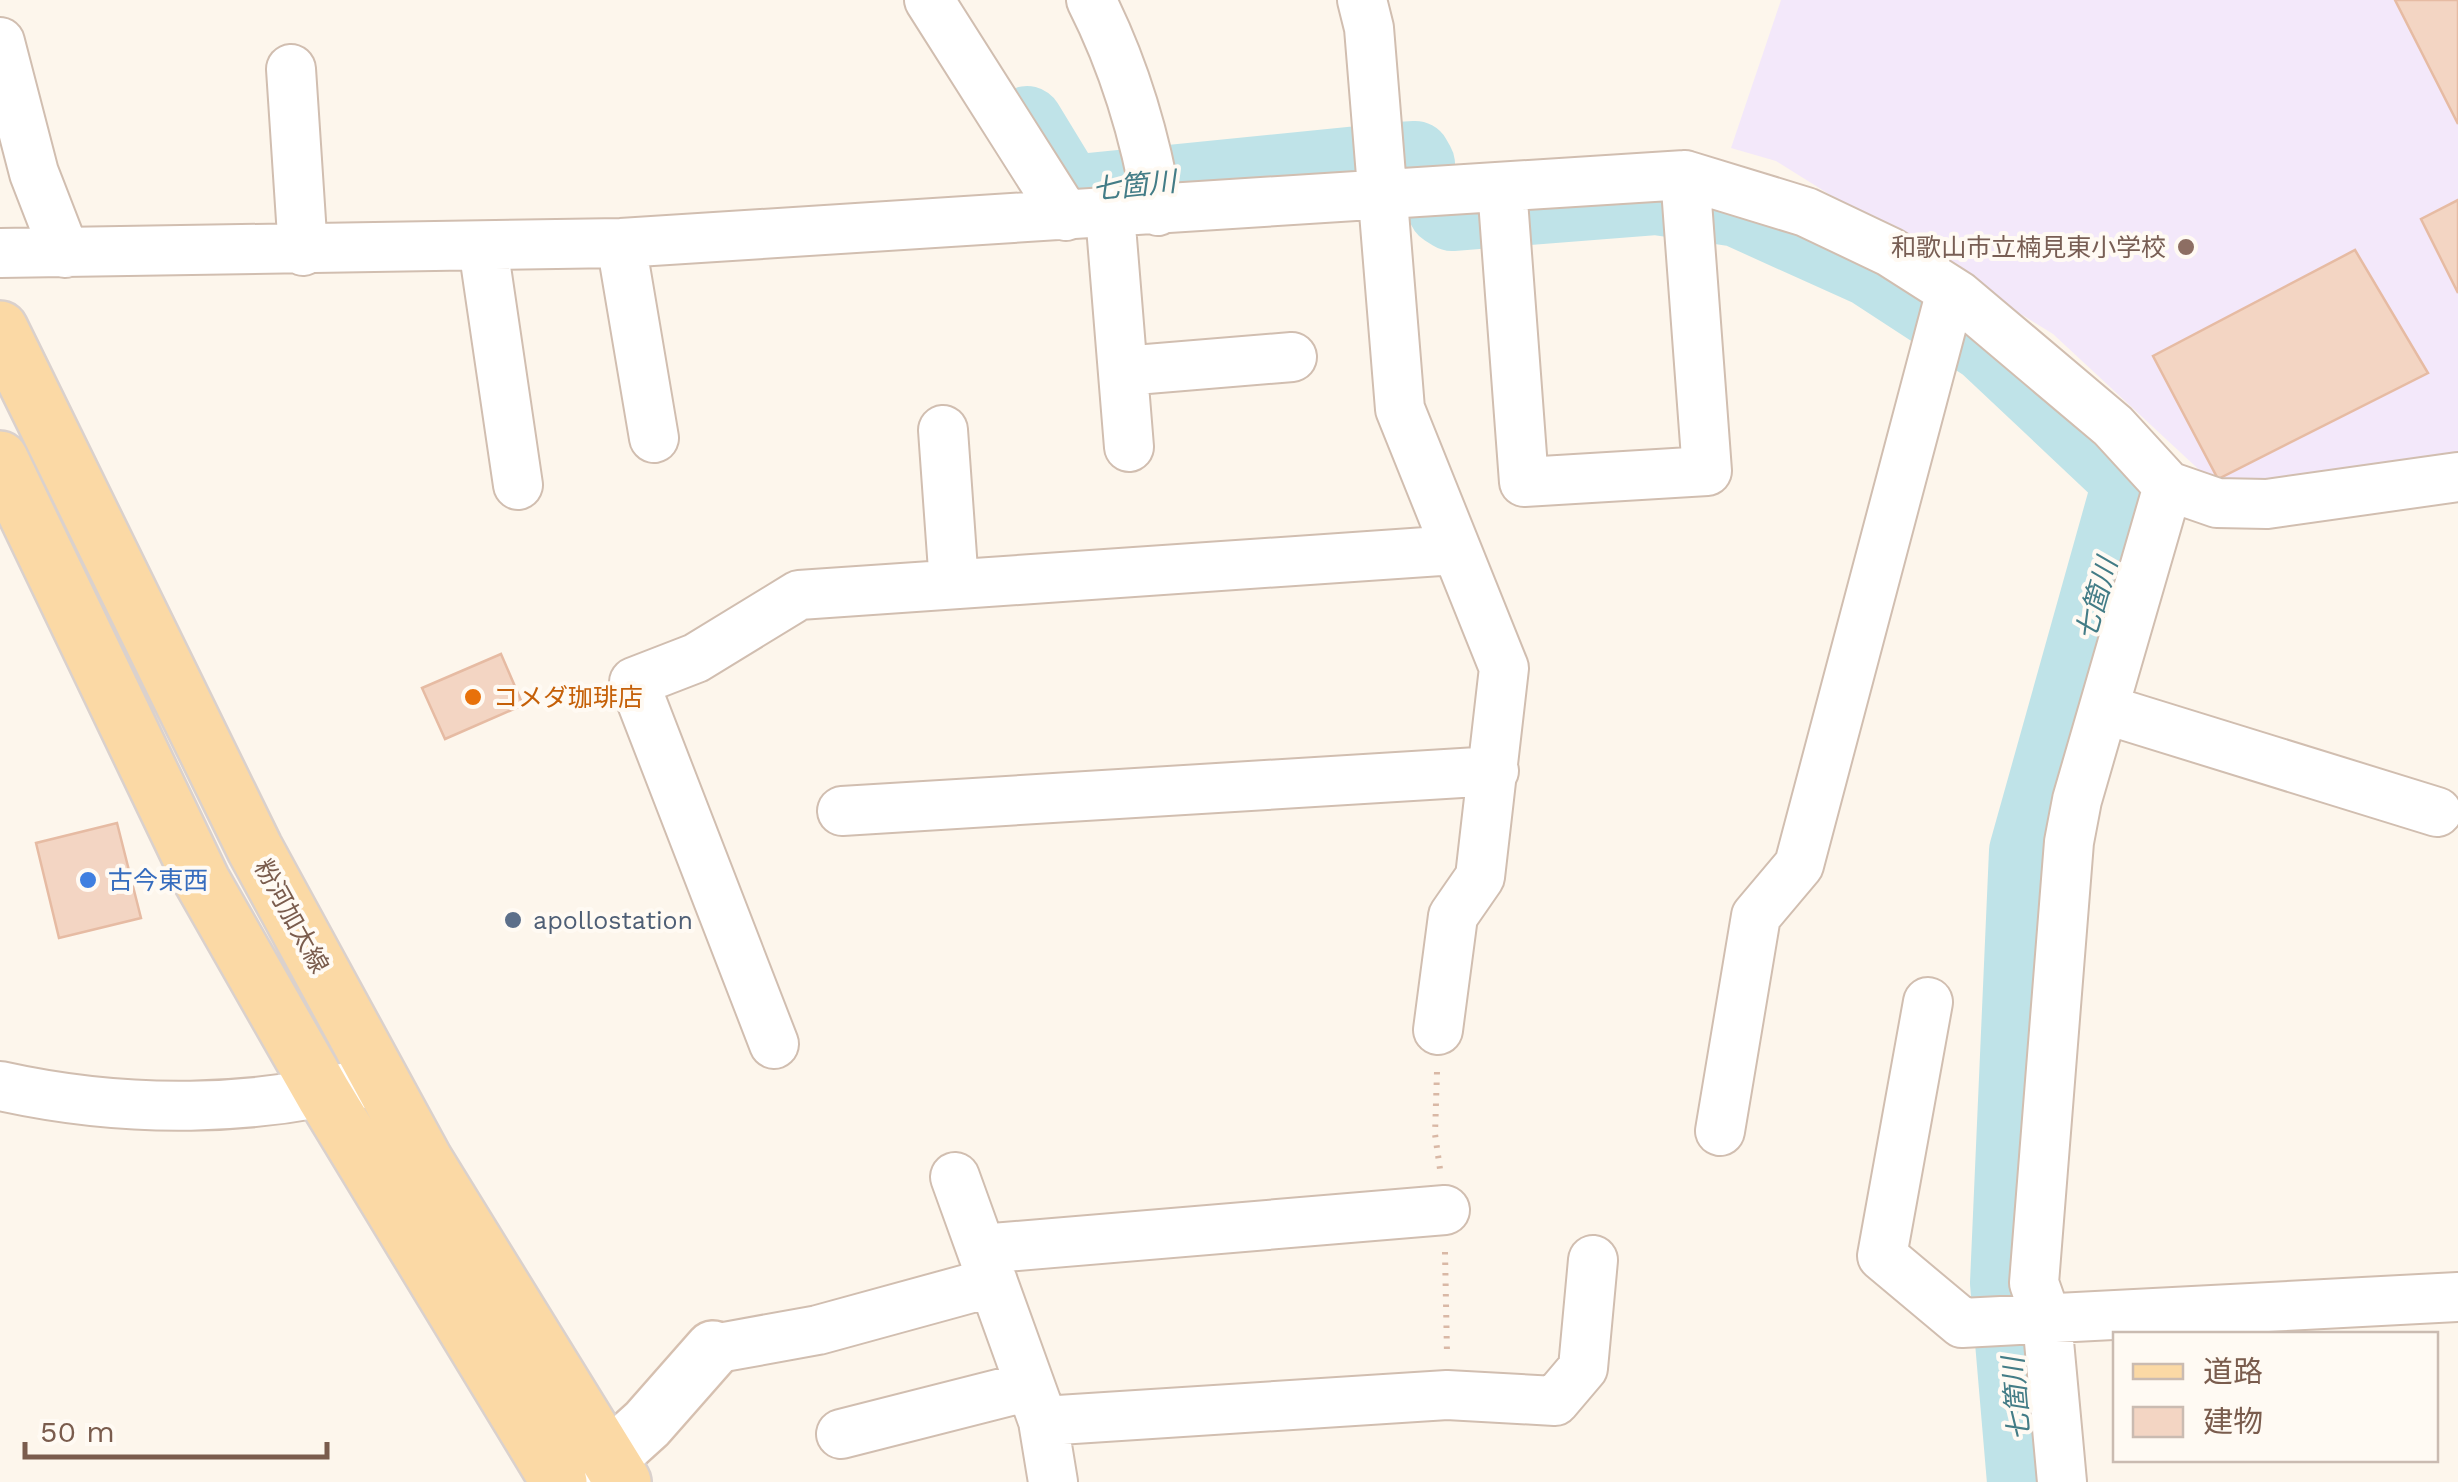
<svg xmlns="http://www.w3.org/2000/svg" width="2458" height="1482" viewBox="0 0 2458 1482" font-family="'Work Sans','Noto Sans JP',sans-serif">
<style>
.education{fill:#f3e8fa}
.lines{fill:none;stroke-linecap:round;stroke-linejoin:round}
.river{stroke:#bfe3e8;stroke-width:72}
.building{fill:#f3d5c3;stroke:#e6bba3;stroke-width:2.5}
.street-casing{stroke:#d1beb0;stroke-width:52}
.secondary-casing{stroke:#d6c0b0;stroke-width:60}
.primary-casing{stroke:#dad1cd;stroke-width:60}
.path{stroke:#d9b8a5;stroke-width:6;stroke-dasharray:2.5 8;stroke-linecap:butt}
.street{stroke:#fff;stroke-width:48}
.secondary{stroke:#fff;stroke-width:55}
.primary{stroke:#fbd9a5;stroke-width:55}
.education-dot{fill:#8d6e63;stroke:#fffaf3;stroke-width:4}
.food-dot{fill:#e8710a;stroke:#fffaf3;stroke-width:4}
.shop-dot{fill:#3f7fe0;stroke:#fffaf3;stroke-width:4}
.service-dot{fill:#5c6f8a;stroke:#fffaf3;stroke-width:4}
.labels{text-anchor:middle;stroke-width:8;stroke-linejoin:round;paint-order:stroke}
.education-label{font-size:25px;fill:#785e54;stroke:#fffaf3;text-anchor:end}
.food-label{font-size:25px;fill:#c56008;stroke:#fffaf3;text-anchor:start}
.shop-label{font-size:25px;fill:#366cbe;stroke:#fffaf3;text-anchor:start}
.street-label{font-size:25px;fill:#7a5c4d;stroke:#fffaf3}
.service-label{font-size:25px;fill:#4e5e75;stroke:#fffaf3;text-anchor:start}
.water-label{font-size:28px;font-style:italic;fill:#437c86;stroke:#fffaf3}
</style>
<rect width="100%" height="100%" fill="#fdf6ec"/>
<path class="education" d="M1781 0H2458V452L2223 492 2053 334 1776 161 1731 148Z"/>
<g class="lines">
<path class="river" d="M1027 122 1069 191 1398 158 1415 157 1419 164
M1444 210 1452 215 1655 199 1737 211 1870 271 1985 346 2123 476 2125 494 2025 851 2006 1283 2023 1482"/>
</g>
<path class="building" d="M2395 0H2458V124Z
M2458 200V293L2421 219Z
M2355 250 2428 373 2218 479 2153 356Z
M501 654 523 705 445 739 422 688Z
M117 823 141 918 59 938 36 843Z"/>
<g class="lines">
<g class="street-casing">
<path id="street" d="M929 0 1066 216
M1091 0C1124 65 1146 140 1158 211
M1362 0 1369 28 1400 409 1504 668 1480 877 1453 916 1438 1030
M0 42 34 173 65 253
M291 69 303 251
M1502 187 1524 482 1707 471 1685 175
M1110 214 1129 447
M621 243 654 438
M483 247 518 485
M0 253 621 243 1685 175 1806 212 1890 252 1959 296 2113 426 2168 486 2217 503 2267 504 2458 477
M1123 371 1292 357
M943 430 954 584
M2104 709 2437 812
M842 811 1494 771
M1928 1002 1882 1256 1962 1323 2458 1297
M774 1044 634 682 696 658 799 595 1455 550
M0 1086C126 1114 256 1113 380 1079
M1720 1131 1756 916 1799 865 1951 291
M955 1177 1043 1421 1053 1482
M981 1249 1445 1210
M713 1349 818 1330 993 1282
M1043 1421 1447 1395 1555 1401 1583 1368 1593 1260
M841 1434 1030 1386
M2062 1482 2047 1320 2034 1283 2069 842 2077 800 2168 486"/>
</g>
<g class="secondary-casing">
<path id="secondary" d="M583 1482 647 1424 713 1349"/>
</g>
<g class="primary-casing">
<path id="primary" d="M0 329 255 849 425 1161 623 1482
M0 459 202 881 324 1095 559 1482"/>
</g>
<path class="path" d="M1437 1072 1435 1134 1440 1169
M1445 1252 1447 1354"/>
<use href="#street" class="street"/>
<use href="#secondary" class="secondary"/>
<use href="#primary" class="primary"/>
</g>
<circle class="education-dot" cx="2186" cy="247" r="10"/>
<circle class="food-dot" cx="473" cy="697" r="10"/>
<circle class="shop-dot" cx="88" cy="880" r="10"/>
<circle class="service-dot" cx="513" cy="920" r="10"/>
<g class="labels">
<g class="education-label">
<text x="2166" y="256">和歌山市立楠見東小学校</text>
</g>
<g class="food-label">
<text x="493" y="706">コメダ珈琲店</text>
</g>
<g class="shop-label">
<text x="108" y="889">古今東西</text>
</g>
<g class="street-label">
<text transform="translate(292 916) rotate(61)" y="9">粉河加太線</text>
</g>
<g class="service-label">
<text x="533" y="929">apollostation</text>
</g>
<g class="water-label">
<text transform="translate(1134 185) rotate(-6)" y="10">七箇川</text>
<text transform="translate(2096 599) rotate(-74)" y="10">七箇川</text>
<text transform="translate(2016 1399) rotate(-95)" y="10">七箇川</text>
</g>
</g>
<rect x="2113" y="1332" width="325" height="130" fill="#fffaf3" stroke="#cabbb1" stroke-width="2.5"/>
<rect x="2133" y="1364" width="50" height="15" fill="#fbd9a5" stroke="#cabbb1" stroke-width="2.5"/>
<text x="2203" y="1382" font-size="30" fill="#7a5c4d">道路</text>
<rect x="2133" y="1407" width="50" height="30" fill="#f3d5c3" stroke="#cabbb1" stroke-width="2.5"/>
<text x="2203" y="1432" font-size="30" fill="#7a5c4d">建物</text>
<path d="M25 1442v15h302v-15" fill="none" stroke="#7a5c4d" stroke-width="5"/>
<text x="40" y="1442" font-size="30" fill="#7a5c4d" stroke="#fffaf3" stroke-width="8" paint-order="stroke">50 m</text>
</svg>
